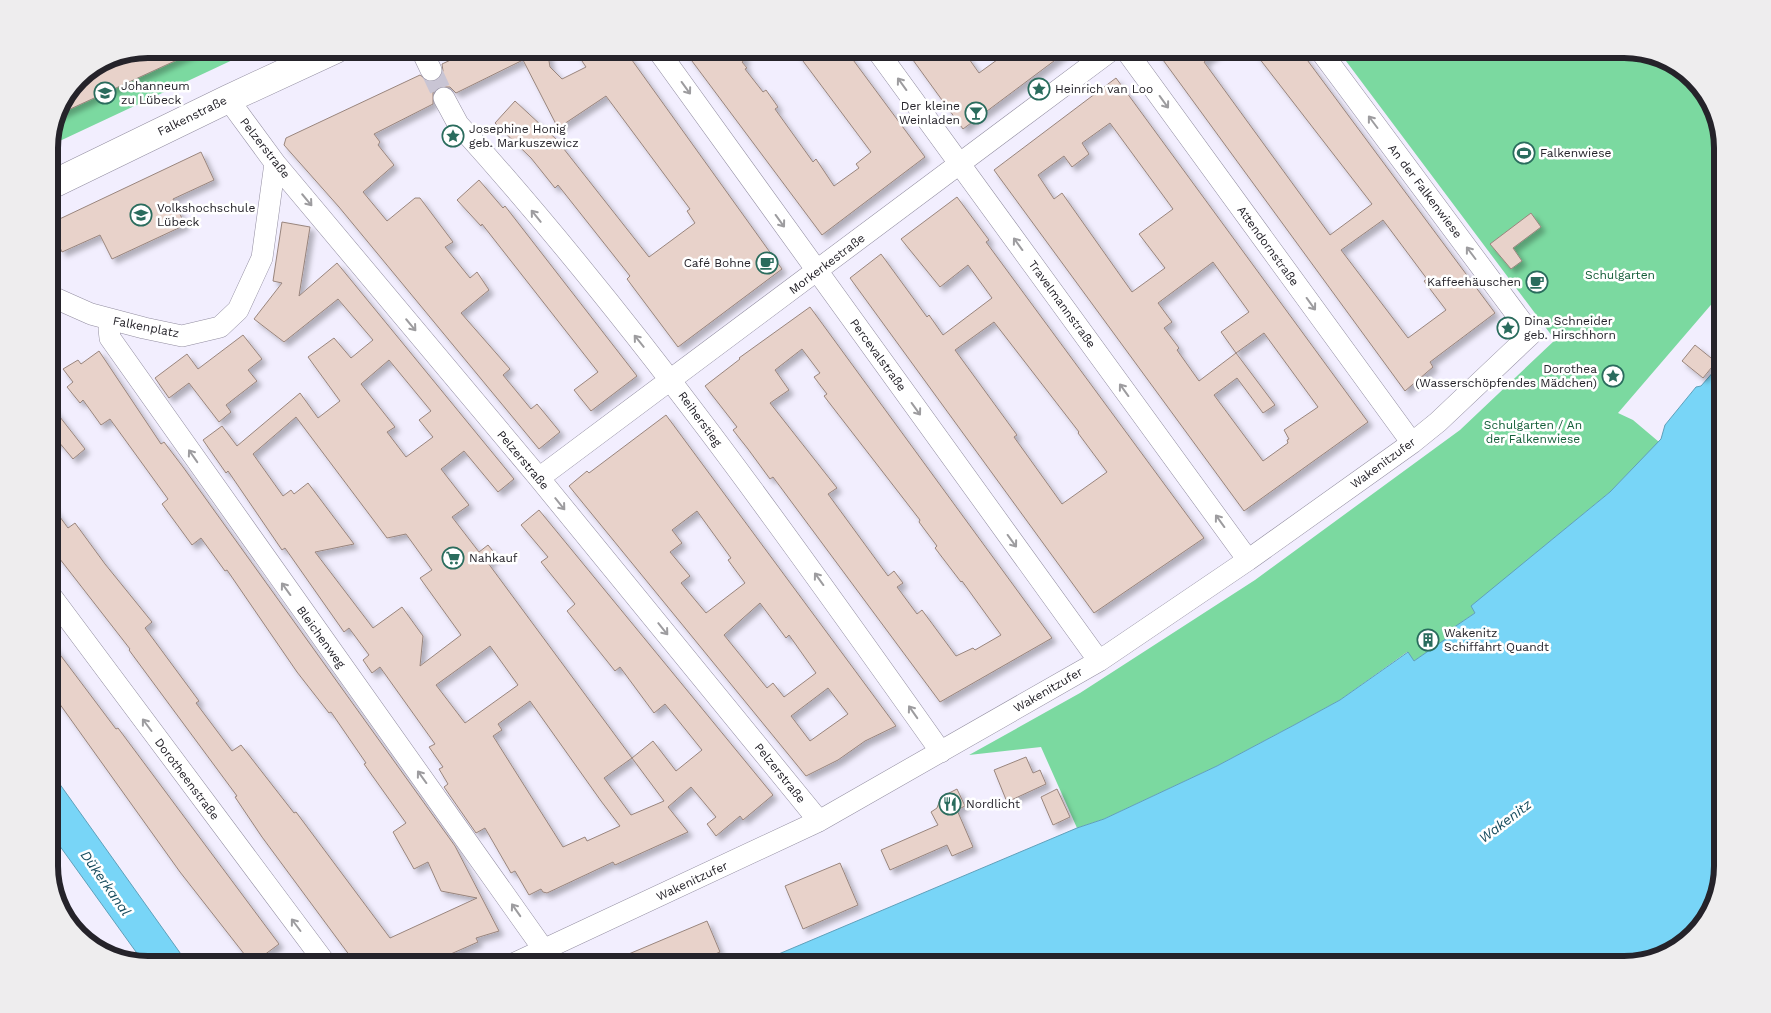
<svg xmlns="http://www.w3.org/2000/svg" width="1771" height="1013" viewBox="0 0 1771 1013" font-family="'Work Sans',sans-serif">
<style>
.green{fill:#7bd9a0}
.water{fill:#78d5f7;stroke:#5fa0ba}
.building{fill:#e8d2ca;stroke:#99857d;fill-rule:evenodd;filter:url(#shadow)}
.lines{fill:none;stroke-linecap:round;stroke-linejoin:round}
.minor-tunnel{stroke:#c9c5d4;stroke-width:21;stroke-dasharray:21 11;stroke-linecap:butt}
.minor-casing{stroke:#928da0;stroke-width:22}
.secondary-casing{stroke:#928da0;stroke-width:29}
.minor{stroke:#fff;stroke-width:21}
.secondary{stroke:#fff;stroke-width:28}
.oneway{stroke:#9d9c9f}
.labels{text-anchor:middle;stroke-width:5;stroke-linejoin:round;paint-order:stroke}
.poi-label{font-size:12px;fill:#25232a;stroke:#fff;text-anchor:start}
.street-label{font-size:12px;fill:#25232a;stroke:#fff}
.park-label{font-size:12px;fill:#135d38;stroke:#fff}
.water-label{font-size:14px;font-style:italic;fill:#174c5e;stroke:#fff}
.rim{fill:none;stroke:#25232a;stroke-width:6}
</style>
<defs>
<filter id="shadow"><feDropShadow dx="4.5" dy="4.5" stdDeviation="2.5" flood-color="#0004"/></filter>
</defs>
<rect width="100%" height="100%" fill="#f2eefe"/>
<path class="green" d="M147 49H256L49 146 56 109 110 56Z
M1337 49H1624L1673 62 1706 93 1722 141V292L1618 413 1633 420 1659 442 1610 492 1472 606 1475 613 1450 630 1451 636 1414 661 1407 652 1340 700 1296 724 1217 766 1104 819 1077 828 1041 747 969 755 1080 693 1255 580 1460 430 1555 340Z"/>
<path class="water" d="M1722 362V866L1709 915 1673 951 1624 964H755L1077 828 1104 819 1217 766 1296 724 1340 700 1408 652 1414 661 1450 636V630L1475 613 1471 606 1610 492 1661 439 1665 425 1696 387 1701 386Z
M49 769 188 964 144 963 49 831Z"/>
<path class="building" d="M147 49H201L55 116 56 109 78 77 110 56Z
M474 49H547L550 67 562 79 586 67 574 49H624L782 269 678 347 627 279 630 276 558 185 555 188 531 158 495 123 515 101 556 139 649 257 695 223 687 211 690 209 606 96 558 128 523 60 456 93 450 87H439L433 92V104L374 134 380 142 378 145 394 165 363 192 387 221 415 198H420L453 242 445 247 470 278 477 272 489 290 461 313 510 369 503 375 531 409 537 404 560 432 539 449 339 207 284 145 286 138 420 75 430 82 437 81 443 71 442 64Z
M683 49H738L746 59 742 62 747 68 745 69 763 92 766 90 778 107 775 109 813 162 816 159 834 186 859 168 856 164 871 152 794 49H845L925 157 822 235Z
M905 49H962L979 73 1012 49H1070L963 129Z
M1155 49H1222L1204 62 1330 235 1372 204 1252 49H1299L1495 313 1430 362 1433 367 1405 391ZM1383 220 1427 279 1424 281 1446 310 1408 338 1341 250Z
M1116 78 1368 422 1244 511 994 170ZM1110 123 1173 209 1139 234 1165 268 1132 292 1062 193 1054 199 1038 175 1064 156 1072 167 1089 154 1082 143ZM1213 262 1249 312 1221 332 1236 353 1199 381 1177 350 1179 348 1164 328 1172 322 1158 303ZM1264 333 1318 407 1284 430 1289 439 1287 440 1288 443 1263 461 1214 395 1237 378 1263 413 1275 405 1236 353Z
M201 152 214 180 173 199 185 225 112 259 100 235 62 252 49 224Z
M479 180 503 208 505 206 637 376 591 411 574 390 598 372 482 224 481 226 457 200Z
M957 197 989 240 986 242 1204 538 1094 613 850 278 881 254 927 317 929 315 943 335 992 298 968 265 940 287 901 239ZM994 322 1079 432 1078 433 1107 472 1062 504 1014 437 1017 435 955 350Z
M1531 213 1541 227 1513 248 1522 261 1511 269 1490 244Z
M282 222 310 227 299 296 337 263 514 479 498 492 464 451 441 469 469 505 452 517 479 552 488 545 497 556 488 563 632 758 653 741 676 771 702 750 665 704 654 713 620 667 615 671 567 611 575 604 541 562 548 557 521 525 539 510 773 795 743 820 740 816 716 836 707 824 716 817 691 787 668 807 688 832 615 865 613 862 547 893 543 892 541 889 529 895 515 871 511 873 485 828 476 833 444 787 448 784 439 769 443 767 429 747 435 744 380 667 372 673 363 660 369 655 349 628 344 632 285 548 282 550 228 471 226 473 203 440 222 426 237 446 300 393 318 418 340 401 308 357 334 338 351 358 373 340 338 299 284 342 254 319 282 283 273 281ZM389 360 431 411 419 420 433 437 406 457 387 432 395 427 361 384ZM296 417 387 538 406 534 432 570 420 578 461 635 420 666 423 636 402 607 373 628 315 552 354 544 308 483 294 494 291 490 283 496 253 454ZM490 646 518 685 465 723 436 685ZM530 701 601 801 620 826 587 841 585 837 563 847 493 736 502 730 498 724ZM632 758 664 801 631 815 604 778Z
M810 307 1052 638 940 702 773 477 770 479 748 449 733 430 737 427 705 386 740 359 739 358ZM802 349 820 373 814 377 827 394 824 396 920 520 919 522 937 546 935 548 961 582 962 581 1001 635 975 650 973 648 956 656 922 610 917 614 897 587 903 583 894 571 888 576 828 494 837 488 770 403 789 390 775 370Z
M243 335 262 359 248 370 257 381 226 405 231 412 219 422 189 383 169 398 155 378 187 354 198 369Z
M1695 345 1716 362 1703 378 1682 361Z
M99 351 161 444 164 442 183 467 455 846 499 931 476 938 478 942 428 964H354L350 956 262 837 235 797 237 796 129 650 130 649 49 545V502L68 528 75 523 105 564 152 622 145 628 199 701 196 703 232 751 241 745 294 813 296 812 390 938 477 898 441 891 428 862 414 869 393 832 406 823 364 764 366 763 331 712 329 713 297 672 227 570 225 571 201 538 192 545 162 504 168 499 110 419 101 425 83 400 80 403 67 387 73 382 63 369 78 360 81 364Z
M49 403 85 449 73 459 58 441 49 447Z
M666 415 896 726 865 741 838 760 806 776 569 486 587 471 589 473ZM697 511 731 558 728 560 745 583 706 613 681 583 690 576 670 552 682 543 672 530ZM760 603 786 638 789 635 816 673 784 697 773 683 767 688 724 635ZM828 688 848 714 810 741 791 716Z
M49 640 116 729 118 728 279 944 252 964 180 872 49 689Z
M1026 757 1033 773 1040 770 1046 784 1007 802 994 770Z
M957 789 965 806 957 810 973 847 952 856 947 845 890 870 881 850 938 825 931 812 937 808 941 797Z
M1057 789 1070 817 1053 825 1041 797Z
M840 863 858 905 803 929 785 886Z
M707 921 720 952 691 964H605Z"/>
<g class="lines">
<path class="minor-tunnel" d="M431 70 444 98"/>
<g class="minor-casing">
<path id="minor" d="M421 49 431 70
M657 49 1099 661
M876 49 1248 560
M1125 49 1412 443
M444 98 458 124C635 320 788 536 941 752
M228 99 275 163 539 478 819 821
M49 292 55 298 91 314 144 328 182 336 220 327 238 310 262 258 275 163
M111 321 109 329 110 338 544 950
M539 478 1113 49
M49 593 326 964
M513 964 819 821 1099 661 1248 560 1412 443 1438 422 1531 334 1319 49"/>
</g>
<g class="secondary-casing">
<path id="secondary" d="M49 186 228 99 336 49"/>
</g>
<use href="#minor" class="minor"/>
<use href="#secondary" class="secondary"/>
</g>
<defs><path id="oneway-shaft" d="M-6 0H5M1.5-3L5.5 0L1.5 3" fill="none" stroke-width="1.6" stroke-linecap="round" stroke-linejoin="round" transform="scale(1.25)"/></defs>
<g class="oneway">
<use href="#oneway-shaft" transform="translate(902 84) rotate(-126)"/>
<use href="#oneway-shaft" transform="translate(686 88) rotate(54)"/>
<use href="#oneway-shaft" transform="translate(1164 102) rotate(54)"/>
<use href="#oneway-shaft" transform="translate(1373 122) rotate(-127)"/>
<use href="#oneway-shaft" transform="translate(307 200) rotate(50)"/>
<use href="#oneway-shaft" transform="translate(536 216) rotate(-129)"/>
<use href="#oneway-shaft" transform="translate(780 221) rotate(54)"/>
<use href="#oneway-shaft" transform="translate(1018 244) rotate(-126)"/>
<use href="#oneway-shaft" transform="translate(1471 253) rotate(-127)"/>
<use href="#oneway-shaft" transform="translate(1311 304) rotate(54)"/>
<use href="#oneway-shaft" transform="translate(411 325) rotate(50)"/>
<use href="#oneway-shaft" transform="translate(639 341) rotate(-129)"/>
<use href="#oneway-shaft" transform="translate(1124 390) rotate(-126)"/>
<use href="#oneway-shaft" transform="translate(916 409) rotate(54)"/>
<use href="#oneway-shaft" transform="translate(193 456) rotate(-125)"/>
<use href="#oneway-shaft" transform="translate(560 504) rotate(51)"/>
<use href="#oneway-shaft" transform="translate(1220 521) rotate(-126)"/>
<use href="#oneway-shaft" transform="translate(1012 541) rotate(54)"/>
<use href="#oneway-shaft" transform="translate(819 579) rotate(-126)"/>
<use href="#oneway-shaft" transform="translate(286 589) rotate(-126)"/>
<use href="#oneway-shaft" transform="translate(663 629) rotate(51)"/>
<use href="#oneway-shaft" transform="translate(913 712) rotate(-125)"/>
<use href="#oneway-shaft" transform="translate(147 725) rotate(-127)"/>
<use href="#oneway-shaft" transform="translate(422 777) rotate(-126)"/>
<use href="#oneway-shaft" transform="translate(516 910) rotate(-125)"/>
<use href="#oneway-shaft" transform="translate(296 925) rotate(-127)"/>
</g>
<defs>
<g id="sight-ring" transform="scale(1.125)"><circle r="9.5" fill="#fff" stroke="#2a6c5d" stroke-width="1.5"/><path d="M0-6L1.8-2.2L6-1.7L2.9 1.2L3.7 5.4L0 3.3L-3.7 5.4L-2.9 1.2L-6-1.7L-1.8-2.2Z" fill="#2a6c5d"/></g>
<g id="school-ring" transform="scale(1.125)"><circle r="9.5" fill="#fff" stroke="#2a6c5d" stroke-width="1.5"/><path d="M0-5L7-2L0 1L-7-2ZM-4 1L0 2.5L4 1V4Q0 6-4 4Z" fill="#2a6c5d"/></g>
<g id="bar-ring" transform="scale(1.125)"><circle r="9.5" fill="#fff" stroke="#2a6c5d" stroke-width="1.5"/><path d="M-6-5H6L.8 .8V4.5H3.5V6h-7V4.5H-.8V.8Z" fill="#2a6c5d"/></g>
<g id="stadium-ring" transform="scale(1.125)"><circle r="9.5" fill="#fff" stroke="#2a6c5d" stroke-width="1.5"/><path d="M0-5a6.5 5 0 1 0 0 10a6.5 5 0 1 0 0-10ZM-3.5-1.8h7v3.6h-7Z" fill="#2a6c5d"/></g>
<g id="cafe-ring" transform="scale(1.125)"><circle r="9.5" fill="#fff" stroke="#2a6c5d" stroke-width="1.5"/><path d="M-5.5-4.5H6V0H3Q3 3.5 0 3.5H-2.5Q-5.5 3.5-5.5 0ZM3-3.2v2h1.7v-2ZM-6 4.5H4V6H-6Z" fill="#2a6c5d"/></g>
<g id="supermarket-ring" transform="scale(1.125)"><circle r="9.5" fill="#fff" stroke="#2a6c5d" stroke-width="1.5"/><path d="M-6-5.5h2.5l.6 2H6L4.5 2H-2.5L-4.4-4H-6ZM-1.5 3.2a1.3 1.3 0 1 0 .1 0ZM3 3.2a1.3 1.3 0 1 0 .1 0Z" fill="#2a6c5d"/></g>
<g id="building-ring" transform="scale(1.125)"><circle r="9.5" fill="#fff" stroke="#2a6c5d" stroke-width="1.5"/><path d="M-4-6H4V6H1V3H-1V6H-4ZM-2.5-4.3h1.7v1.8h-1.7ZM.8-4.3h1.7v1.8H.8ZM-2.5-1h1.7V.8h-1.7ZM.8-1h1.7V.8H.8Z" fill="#2a6c5d"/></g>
<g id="restaurant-ring" transform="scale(1.125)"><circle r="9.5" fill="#fff" stroke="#2a6c5d" stroke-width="1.5"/><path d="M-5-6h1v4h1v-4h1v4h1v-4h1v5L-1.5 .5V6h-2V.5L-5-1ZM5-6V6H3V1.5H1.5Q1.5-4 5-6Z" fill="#2a6c5d"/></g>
</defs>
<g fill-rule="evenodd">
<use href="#sight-ring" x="1039" y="89"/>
<use href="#school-ring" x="105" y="93"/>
<use href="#bar-ring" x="976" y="113"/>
<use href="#sight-ring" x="453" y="136"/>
<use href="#stadium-ring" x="1524" y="153"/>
<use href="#school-ring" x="141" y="215"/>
<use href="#cafe-ring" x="767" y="263"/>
<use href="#cafe-ring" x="1537" y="282"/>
<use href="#sight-ring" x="1508" y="328"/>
<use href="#sight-ring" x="1613" y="376"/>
<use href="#supermarket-ring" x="453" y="558"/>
<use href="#building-ring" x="1428" y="640"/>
<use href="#restaurant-ring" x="950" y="804"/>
</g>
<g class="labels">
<g class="poi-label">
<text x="121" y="90">Johanneum<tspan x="121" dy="14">zu Lübeck</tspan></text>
<text x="1055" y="93">Heinrich van Loo</text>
<text x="960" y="110" text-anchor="end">Der kleine<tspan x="960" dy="14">Weinladen</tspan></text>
<text x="469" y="133">Josephine Honig<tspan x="469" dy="14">geb. Markuszewicz</tspan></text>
<text x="1540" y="157">Falkenwiese</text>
<text x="157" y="212">Volkshochschule<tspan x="157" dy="14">Lübeck</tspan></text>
<text x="751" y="267" text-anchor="end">Café Bohne</text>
<text x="1521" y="286" text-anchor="end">Kaffeehäuschen</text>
<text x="1524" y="325">Dina Schneider<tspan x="1524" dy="14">geb. Hirschhorn</tspan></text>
<text x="1597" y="373" text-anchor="end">Dorothea<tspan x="1597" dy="14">(Wasserschöpfendes Mädchen)</tspan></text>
<text x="469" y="562">Nahkauf</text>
<text x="1444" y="637">Wakenitz<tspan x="1444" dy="14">Schiffahrt Quandt</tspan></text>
<text x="966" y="808">Nordlicht</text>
</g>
<g class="street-label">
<text transform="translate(192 116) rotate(-26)" y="4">Falkenstraße</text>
<text transform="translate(265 148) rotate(52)" y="4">Pelzerstraße</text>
<text transform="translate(1425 191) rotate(53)" y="4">An der Falkenwiese</text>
<text transform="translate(1268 246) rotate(54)" y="4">Attendornstraße</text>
<text transform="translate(827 264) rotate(-37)" y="4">Morkerkestraße</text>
<text transform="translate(1062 304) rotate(54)" y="4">Travelmannstraße</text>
<text transform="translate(146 327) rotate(11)" y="4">Falkenplatz</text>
<text transform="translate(878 355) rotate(54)" y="4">Percevalstraße</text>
<text transform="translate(700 419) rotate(54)" y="4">Reiherstieg</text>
<text transform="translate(523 460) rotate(50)" y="4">Pelzerstraße</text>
<text transform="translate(1383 463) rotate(-36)" y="4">Wakenitzufer</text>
<text transform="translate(321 637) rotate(54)" y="4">Bleichenweg</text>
<text transform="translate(1048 690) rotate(-30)" y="4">Wakenitzufer</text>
<text transform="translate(780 773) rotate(51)" y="4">Pelzerstraße</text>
<text transform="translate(187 779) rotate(53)" y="4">Dorotheenstraße</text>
<text transform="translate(692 881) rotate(-25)" y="4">Wakenitzufer</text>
</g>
<g class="park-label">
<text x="1620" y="279">Schulgarten</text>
<text x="1533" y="429">Schulgarten / An<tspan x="1533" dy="14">der Falkenwiese</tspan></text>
</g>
<g class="water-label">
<text transform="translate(1505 821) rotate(-37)" y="5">Wakenitz</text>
<text transform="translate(106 883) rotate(55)" y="5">Dükerkanal</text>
</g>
</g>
<path d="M0 0H1771V1013H0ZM148 58H1624A90 90 0 0 1 1714 148V866A90 90 0 0 1 1624 956H148A90 90 0 0 1 58 866V148A90 90 0 0 1 148 58Z" fill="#eeedee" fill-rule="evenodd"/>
<path class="rim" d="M148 58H1624A90 90 0 0 1 1714 148V866A90 90 0 0 1 1624 956H148A90 90 0 0 1 58 866V148A90 90 0 0 1 148 58Z"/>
</svg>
